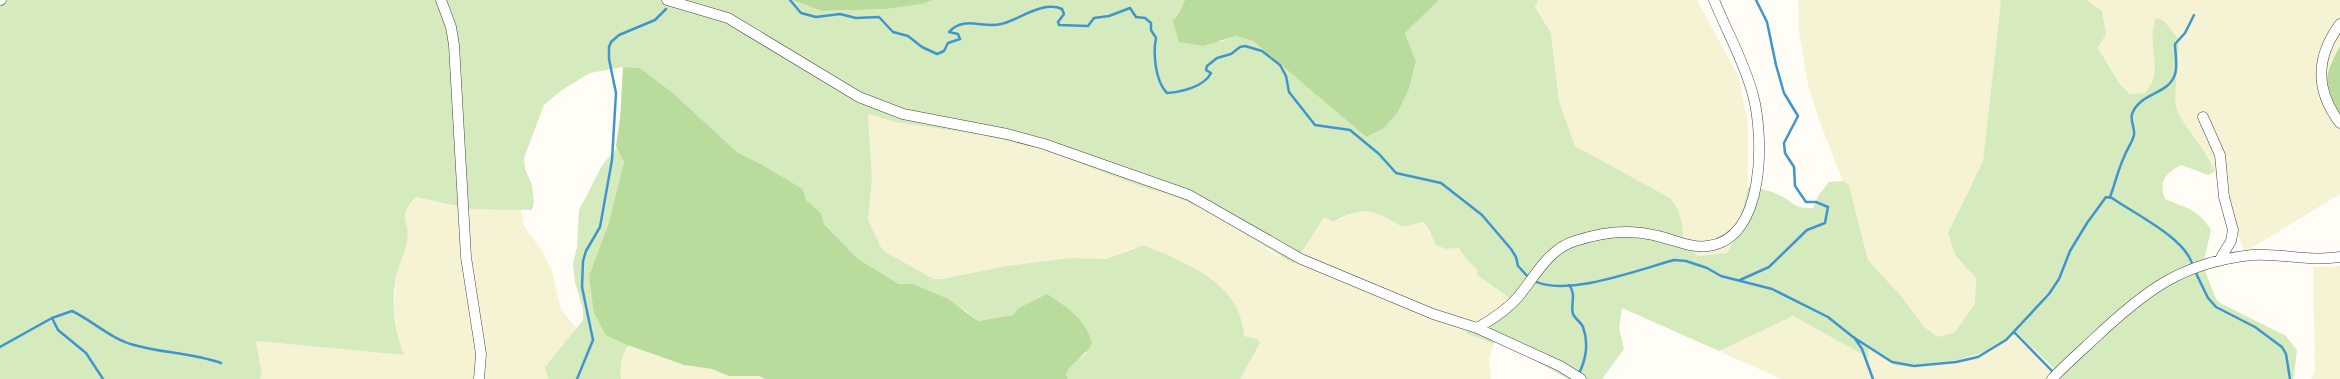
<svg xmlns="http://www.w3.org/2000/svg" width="2340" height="379" viewBox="0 0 2340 379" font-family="Literata,serif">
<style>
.farmland{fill:#f6f3d4}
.green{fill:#d5ebbd}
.forest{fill:#b9dc9c}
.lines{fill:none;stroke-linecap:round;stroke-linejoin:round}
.stream{stroke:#3f96cf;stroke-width:2.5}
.minor-casing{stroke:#444;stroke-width:11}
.minor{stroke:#fff;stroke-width:10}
</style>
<rect width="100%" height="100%" fill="#fffdf5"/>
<path class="farmland" d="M1538 0H1697L1739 77 1748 125V187L1737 234 1727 253 1698 256 1684 243 1682 223 1670 198 1575 146 1559 101 1551 33 1535 7Z
M1798 0H2001L1983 161 1948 233 1955 255 1976 278 1975 303 1955 332 1938 338 1924 327 1901 296 1868 260 1849 185 1843 181 1819 120 1808 85 1799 32Z
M2086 0H2340V46L2331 63 2340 117V194L2245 252 2221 191 2210 158 2183 123 2175 105 2179 40 2155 55 2154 78 2145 93 2130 94 2119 83 2098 48 2106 34Z
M868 114 895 122 981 135 1042 149 1139 186 1174 196 1203 209 1281 258 1324 217 1333 222 1356 212H1373L1381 213 1402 227 1422 222 1428 228 1429 233 1446 249 1459 248 1466 259 1479 271 1477 275 1511 299 1466 333 1494 344 1489 359 1491 379H1240L1260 343 1257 339 1243 336V326L1136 247 1106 259 1070 258 1006 266 942 279H934L887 253 881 247 868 220 872 179Z
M416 197 470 209H521L524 226 542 251 552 271 561 309 576 328 546 367 548 379H259L262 375 256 341 404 355 397 338 394 305 396 276 407 241 404 214Z
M2340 266V379H2311L2315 371 2313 267Z
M1793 316 1869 358 1868 347 1897 366 1957 360 1991 350 2017 333 2057 372 2049 379H1781L1719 351Z
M629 345 684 365 712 369 729 376H759L765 379H621L620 365 624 353Z"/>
<path class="green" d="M0 0H792L822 11 887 9 922 4 933 0H1185L1179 13 1220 42 1236 36 1253 41 1366 137 1383 129 1398 112 1409 89 1416 63 1405 33 1439 0H1538L1535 7 1551 33 1559 101 1575 146 1670 198 1677 208 1682 223 1684 243 1698 256 1727 253 1737 234 1748 187C1759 188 1769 190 1779 195 1797 203 1790 208 1813 208L1818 196 1829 182 1843 181 1849 185 1868 260 1901 296 1924 327 1938 337 1955 332 1975 303 1976 278 1955 255 1948 233 1983 161 2001 0H2086L2102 11 2106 34 2098 48 2119 83 2130 94 2145 93C2148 88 2153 82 2154 76 2157 56 2148 36 2156 18L2164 21 2179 40C2179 51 2174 102 2176 107 2185 131 2207 148 2215 172L2208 175 2181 165C2166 173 2158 181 2165 199 2186 208 2198 209 2211 230L2203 265 2216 299 2220 303 2286 336 2297 350 2294 376 2293 379H2049L2057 371 2017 333 1991 350 1957 360 1916 365 1897 366 1868 348 1869 358 1793 316 1719 351 1622 308 1619 328 1624 349 1602 379H1568L1495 338 1494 344 1465 333 1482 323 1511 299 1477 275 1478 270 1466 259 1459 248 1446 249 1436 245 1428 228 1423 222 1402 227C1376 210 1362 205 1333 222L1324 217 1294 264 1203 209 1174 196 1139 186 1042 149 981 135 895 122 868 114 872 179 868 220 881 247 887 253 934 279H942L1006 266 1070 258 1106 259 1144 245C1185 263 1241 282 1244 336L1257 339 1260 343 1240 379H1068L1066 373 1074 362 1087 353 1017 309 1013 315 978 321 966 311 913 284H899L858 259 824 224 821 213 806 200 803 189 759 163 737 152 673 93 640 68 623 67 590 73 562 90 544 105 524 158 525 169 532 185 534 203 532 210 470 209 416 197C395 220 411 218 407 242 405 254 398 265 396 277 391 303 394 330 404 355L256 341 262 375 259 379H0Z
M618 147 624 162 608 225 589 277 625 344 629 345C621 356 620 365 621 379H548L545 367 583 320V309L575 282 573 263 577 247 579 210 603 164Z"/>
<path class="forest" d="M792 0H933L922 4 887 9 822 11Z
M1185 0H1439L1405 33 1416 62 1409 89 1398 112 1383 129 1366 137 1253 41 1236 36 1203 46 1179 42 1173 21 1179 13Z
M2340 46V117C2324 83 2322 79 2340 46Z
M623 67 640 68 673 93 737 152 759 163 803 189 806 200 821 213 824 224 858 259 899 284H913L948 299 978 321 1013 315 1017 309 1047 294C1067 307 1087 320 1092 344 1085 356 1072 361 1066 374L1068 379H765L759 376H729L712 369 684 365 625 344 606 335 594 313 589 276 608 225 624 162 616 146 620 119Z"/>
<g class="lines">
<path class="stream" d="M790 0 801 13 816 17 840 14 856 18 879 17 893 32 908 36 922 47 937 54 944 51 948 43 960 39 958 34 949 32C964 15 983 29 1001 24 1019 20 1043 0 1062 9L1064 14 1058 22 1059 25 1088 26 1094 18 1109 16 1130 8 1136 17 1145 18 1151 23V30L1156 38C1153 53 1155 81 1167 93 1181 92 1204 87 1211 73L1206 70 1207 66 1217 58 1231 54 1240 47 1245 46 1262 51 1280 65 1286 76 1289 92 1315 125 1350 130 1379 154 1396 173 1441 183 1482 215 1511 249 1516 257 1518 266 1530 279
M2110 197C2115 184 2118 170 2124 157 2127 149 2132 143 2134 135 2135 127 2130 121 2132 114 2140 92 2169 95 2175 74 2178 66 2175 53 2175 44L2185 33 2194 15
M2195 271 2208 298 2216 307 2255 327 2282 347 2286 354 2290 379
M1740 280 1769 267 1807 230 1825 223 1828 207 1816 202H1806L1795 186 1794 167 1785 153 1784 143 1798 116 1784 93 1776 65 1767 22 1756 0
M1534 281C1567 297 1638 270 1674 260L1686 261 1707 268 1721 276 1772 289 1828 317 1853 337 1892 362 1914 366 1956 362 1978 357 2006 340 2049 294 2059 279 2070 251 2087 223 2106 197 2112 198C2133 213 2188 239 2193 267
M1569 285C1577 294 1570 304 1573 314 1575 319 1581 322 1583 327 1589 343 1586 361 1578 375
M52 318 58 330 86 353 103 379
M2014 332 2054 373
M1854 337 1862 349 1873 379
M0 347 52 318 72 311C93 321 111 339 134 345 162 353 192 353 221 363
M577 379 593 340 582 287 583 261 586 251 600 227 612 160 616 93 609 59V47L611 42 619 35 655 20 666 9"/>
<g class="minor-casing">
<path id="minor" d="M0 0H1
M441 0 451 27 454 45 466 257 481 354 479 379
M667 0 728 18 859 97 903 114 1007 134 1044 144 1189 195 1301 259 1433 314 1477 328C1493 319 1507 310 1518 297 1535 277 1548 249 1575 241 1599 233 1628 229 1653 235 1670 238 1691 249 1708 246 1766 239 1764 136 1753 95 1744 61 1727 32 1714 0
M2340 24C2315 58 2315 90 2340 123
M2203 117 2220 155 2224 197 2233 230 2231 241 2219 261
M1477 328 1560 366 1581 379
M2052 379C2066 364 2081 351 2096 337 2145 291 2182 262 2252 255 2281 253 2311 262 2340 257"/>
</g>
<use href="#minor" class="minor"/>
</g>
</svg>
